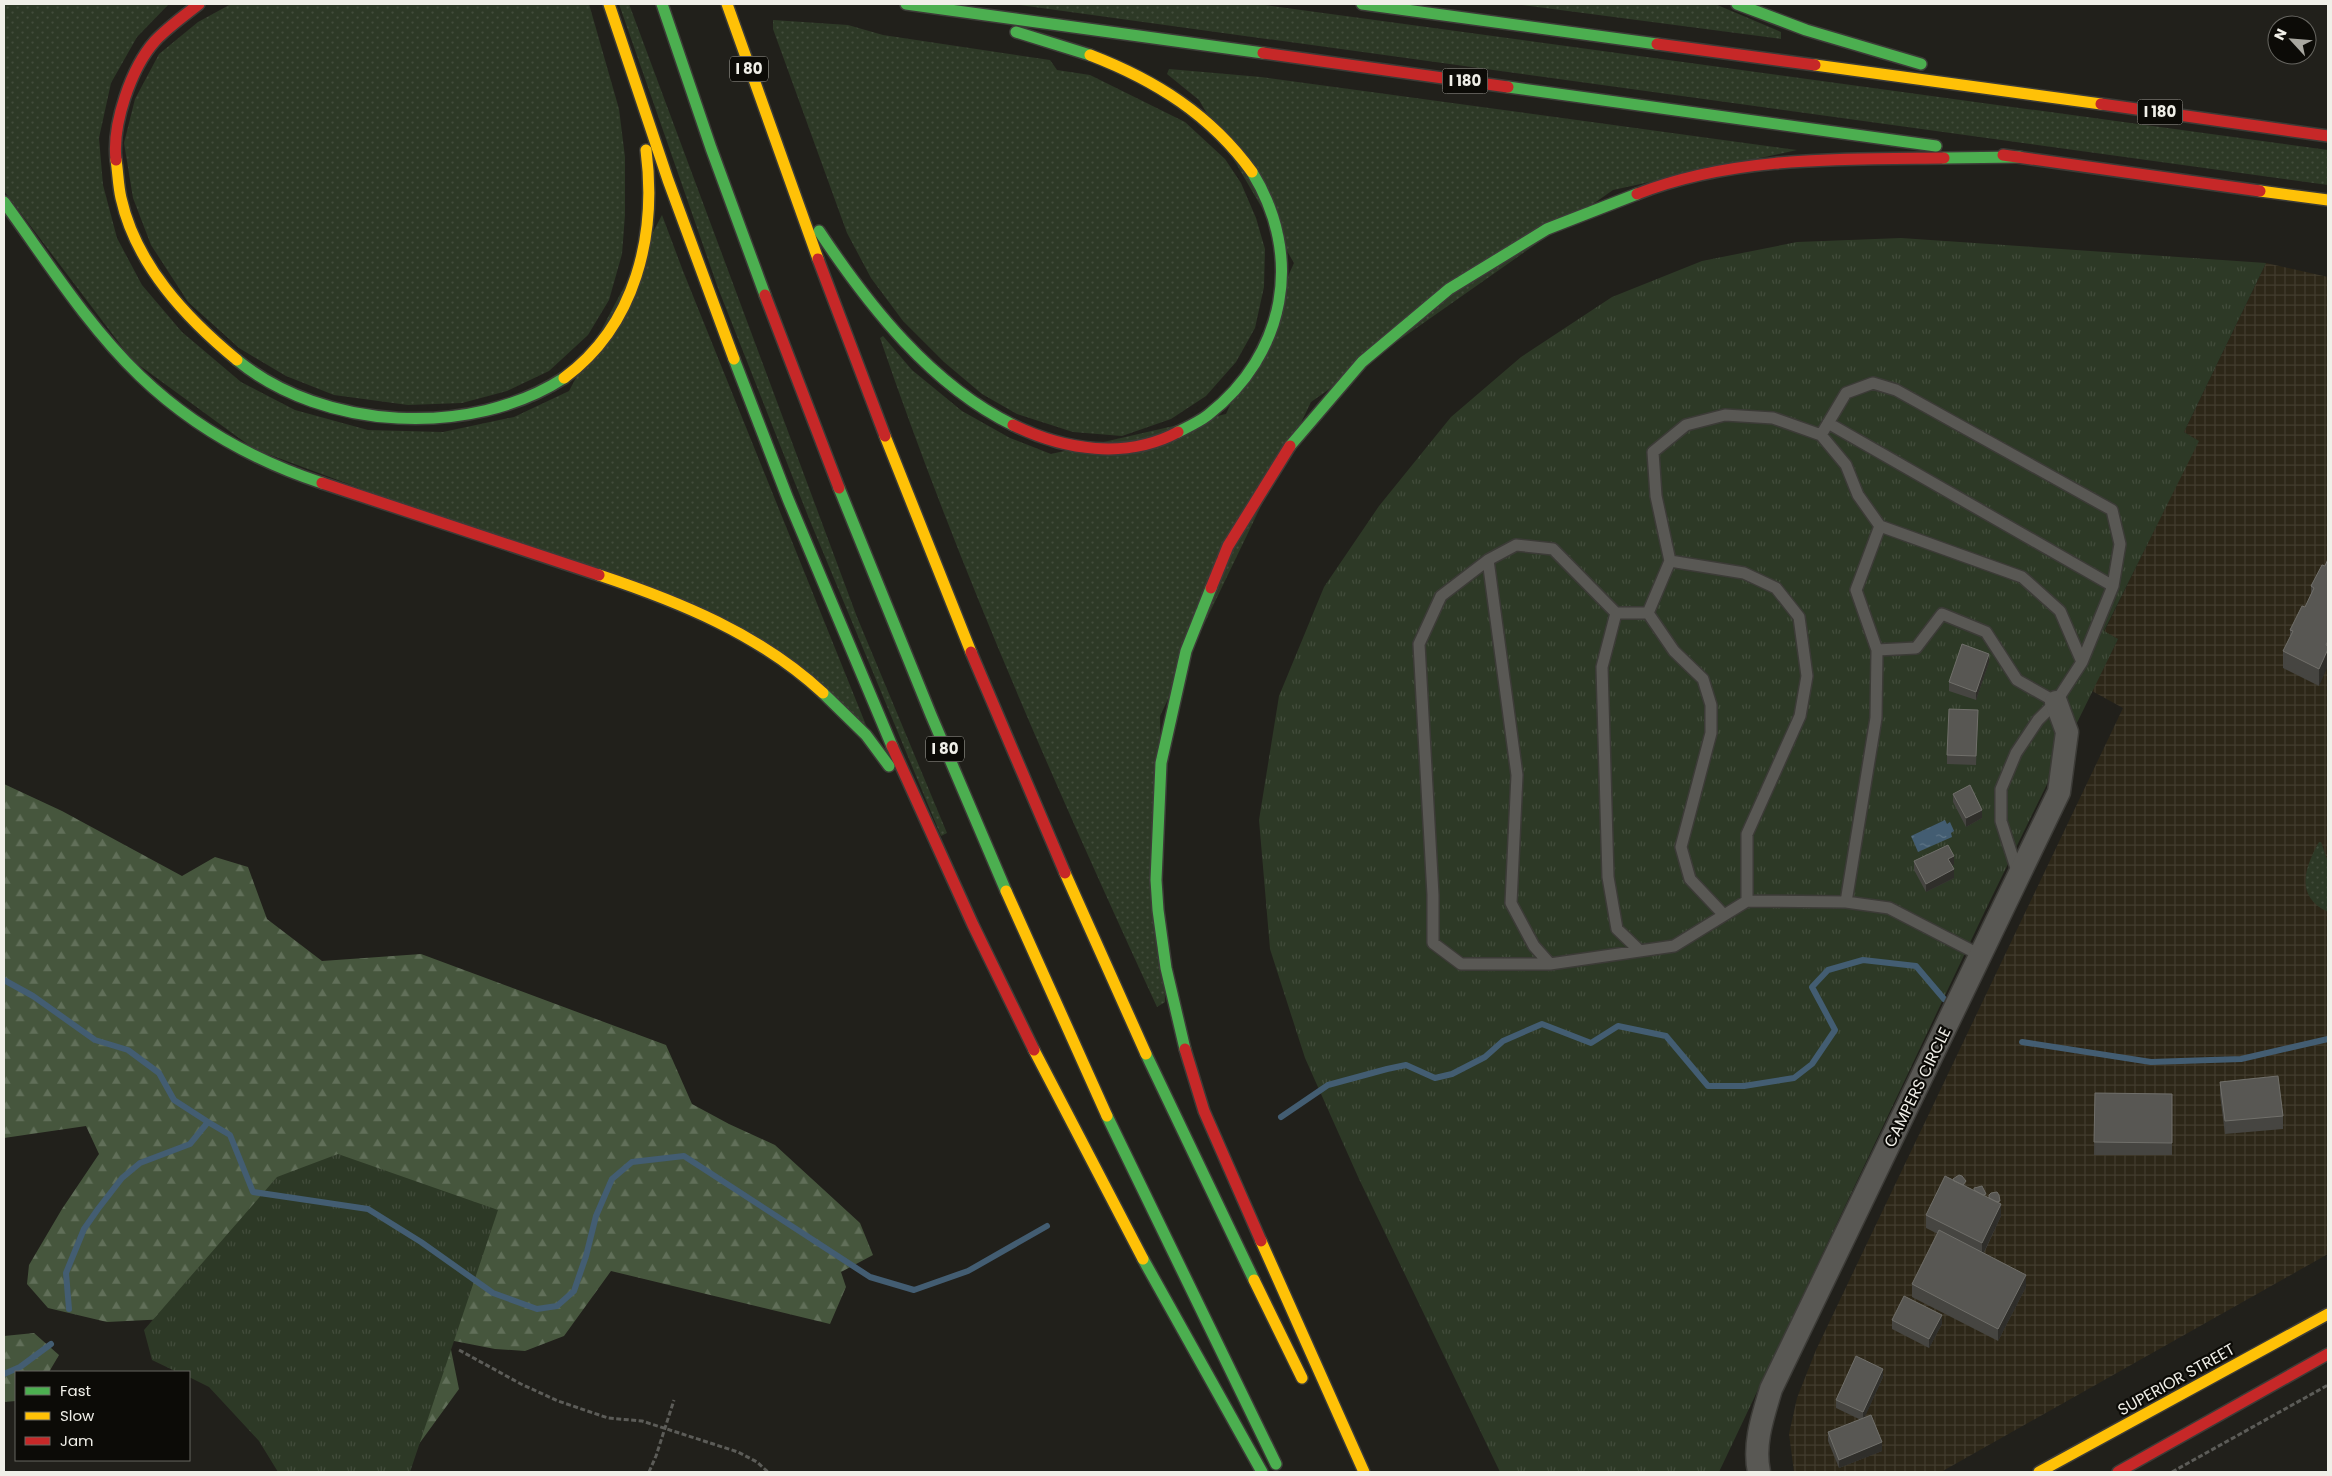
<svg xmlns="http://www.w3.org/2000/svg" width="2332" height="1476" viewBox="0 0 2332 1476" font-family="Poppins,sans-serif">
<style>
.industrial{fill:url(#industrial-grid)}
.grass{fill:url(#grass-dots)}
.forest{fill:url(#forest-firs)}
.park{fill:url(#park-tufts)}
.water{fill:url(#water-ripples)}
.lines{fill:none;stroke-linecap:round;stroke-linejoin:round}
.stream{stroke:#435d72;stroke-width:6}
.lane-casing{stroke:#3c3b37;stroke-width:14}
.street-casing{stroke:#3c3b37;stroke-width:25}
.fast-casing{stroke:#3c3b37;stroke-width:14}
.slow-casing{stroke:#3c3b37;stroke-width:14}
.jam-casing{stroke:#3c3b37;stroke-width:14}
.path{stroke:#5c5c58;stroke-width:3;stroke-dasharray:5 2.5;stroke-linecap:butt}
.lane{stroke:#595854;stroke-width:11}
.street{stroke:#595854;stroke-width:22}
.fast{stroke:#4caf50;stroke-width:11}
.slow{stroke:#ffc107;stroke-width:11}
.jam{stroke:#c62828;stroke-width:11}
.wall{fill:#464541}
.shaded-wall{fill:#2f2e2a}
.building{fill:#585753;stroke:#706f6a}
.labels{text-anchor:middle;stroke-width:4.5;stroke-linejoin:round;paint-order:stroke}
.shield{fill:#0c0b07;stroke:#acaba4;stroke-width:1}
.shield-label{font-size:15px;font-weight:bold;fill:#f0efe8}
.street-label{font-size:16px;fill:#f0efe8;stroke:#0c0b07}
</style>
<defs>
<pattern id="industrial-grid" width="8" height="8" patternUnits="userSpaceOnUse" patternTransform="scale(1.25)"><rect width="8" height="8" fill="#2d2718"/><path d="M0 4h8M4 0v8" fill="none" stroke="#423c2e"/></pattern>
<pattern id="grass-dots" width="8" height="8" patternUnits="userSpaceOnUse" patternTransform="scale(1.25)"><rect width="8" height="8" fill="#2d3926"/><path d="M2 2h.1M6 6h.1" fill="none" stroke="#424c3b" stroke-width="1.8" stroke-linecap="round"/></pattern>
<pattern id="forest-firs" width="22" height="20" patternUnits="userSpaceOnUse" patternTransform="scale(1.25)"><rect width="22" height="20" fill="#46563d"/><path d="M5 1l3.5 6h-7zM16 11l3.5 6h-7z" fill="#616f59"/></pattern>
<pattern id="park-tufts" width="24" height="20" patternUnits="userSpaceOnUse" patternTransform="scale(1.25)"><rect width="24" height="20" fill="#2d3926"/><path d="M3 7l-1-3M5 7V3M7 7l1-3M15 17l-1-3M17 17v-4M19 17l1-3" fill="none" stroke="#424c3b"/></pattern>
<pattern id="water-ripples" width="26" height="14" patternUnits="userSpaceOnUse" patternTransform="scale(1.25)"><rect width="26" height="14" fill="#435d72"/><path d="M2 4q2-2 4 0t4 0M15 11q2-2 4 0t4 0" fill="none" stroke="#5e7586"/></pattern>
</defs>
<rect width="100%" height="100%" fill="#21201b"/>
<path class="industrial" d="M2266 263 2328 277V1254L1941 1472H1794L1789 1434 1797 1398 1816 1350 2123 708 2092 691 2118 639 2104 632 2198 441 2184 432Z"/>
<path class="grass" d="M4 4H169L137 37 111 83 99 138 103 185 117 238 142 285 182 332 241 382 295 410 368 430 443 432 514 417 569 391 662 215 683 271 868 730 753 634 254 449 132 360 4 191Z
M231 4H589L619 109 625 157V215L622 254 609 300 588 335 549 371 507 391 462 403 408 405 334 395 286 376 239 348 188 302 151 245 133 198 124 143 135 99 159 54 198 22Z
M619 4H629L857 617 947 833 941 836 808 516 718 288Z
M1013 4H1258L2328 150V185Z
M1514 4H1715L1781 32V39Z
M773 20 848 25 883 35 1050 60 1057 70 1090 75 1185 122 1225 159 1241 183 1256 218 1265 249 1264 287 1255 328 1236 362 1206 396 1171 419 1122 436 1073 432 1017 414 982 394 944 362 903 321 871 278 847 233 773 29Z
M1169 69 1261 77 1797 150 1613 190 1311 402 1160 716 1165 1002 1157 1007C1056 788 958 566 880 338L883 336 912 370 962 411 1010 438 1051 454 1226 414 1294 263 1199 100 1167 74Z
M2319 842H2321L2328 862V912C2294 896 2305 867 2319 842Z"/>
<path class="forest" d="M4 784 62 811 182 876 215 857 248 867 267 919 322 961 421 954 666 1045 692 1104 729 1124 775 1145 860 1223 873 1255 841 1272 846 1287 830 1324 611 1271 564 1336 525 1351 495 1349 449 1340 459 1389 419 1444 208 1317 107 1322 48 1308 27 1284 29 1265 62 1209 99 1154 86 1126 4 1138Z
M34 1333 59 1355 49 1372H16V1401L4 1402V1336Z"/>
<path class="park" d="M1901 238 2266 263 2184 432 2199 441 2104 631 2118 639 1985 911 1719 1472H1500L1359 1179 1305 1058 1270 949 1259 820 1279 696 1324 587 1379 506 1451 417 1521 357 1612 297 1702 261 1797 242Z
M338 1154 498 1210 410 1472H278L259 1441 209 1387 189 1377V1372H177L152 1360 144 1330 277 1177Z"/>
<path class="water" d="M1945 820 1947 824 1950 822 1954 831 1951 833 1952 837 1918 852 1911 836Z"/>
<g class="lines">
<path class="stream" d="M4 980 33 996 95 1040 128 1050 159 1073 174 1100 208 1122
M2022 1042 2151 1062 2241 1059 2328 1039
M1281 1117 1328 1085 1387 1069 1406 1065 1435 1078 1452 1074 1485 1057 1503 1041 1542 1024 1591 1043 1618 1026 1666 1036 1708 1086H1744L1794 1078 1812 1064 1835 1030 1812 987 1828 970 1863 960 1916 966 1944 999
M69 1309 66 1273 84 1229 98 1209 122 1178 140 1163 190 1144 208 1122 230 1135 253 1192 368 1209 421 1242 493 1293 537 1309 557 1306 574 1291 586 1256 596 1216 612 1179 632 1162 684 1156 870 1277 914 1290 968 1271 1047 1226
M4 1374 20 1367 51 1344"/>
<g class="lane-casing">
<path id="lane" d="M1725 415 1773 418 1821 435 1846 465 1858 495 1880 526 1856 590 1877 650 1876 718 1846 902 1747 901 1674 946 1550 964H1461L1433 943V895L1419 644 1441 596 1488 560 1516 545 1553 549 1616 613H1648L1670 561 1656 496 1653 452 1686 425Z
M1828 423 2113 586
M1821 435 1846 393 1873 383 1896 390 2112 510 2120 544 2113 586 2082 662 2056 702 2038 720 2016 753 2001 789V821L2018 874
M1880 526 2022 577 2060 611 2082 662
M1488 560 1517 775 1511 903 1534 946 1550 964
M1670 561 1744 573 1776 588 1799 617 1807 676 1800 716 1747 834V901
M1616 613 1602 667 1608 877 1617 929 1640 951
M1648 613 1674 651 1703 679 1711 705V733L1681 847 1690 879 1724 915
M1877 650 1916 648 1942 614 1986 632 2017 680 2056 702
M1846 902 1889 908 1980 955"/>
</g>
<g class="street-casing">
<path id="street" d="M1759 1472C1753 1444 1763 1416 1771 1389L2059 792 2067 732 2056 702"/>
</g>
<g class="fast-casing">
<path id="fast" d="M662 4 711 148 765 295
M906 4 1263 53
M1362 4 1657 44
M1737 4 1806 30 1921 64
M1016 32 1090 55
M1508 87 1936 146
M1944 158 2020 157
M4 202C47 261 87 325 140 376 191 425 255 461 322 483
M819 231C869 306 931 385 1013 425
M734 359 788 499 892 746
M237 360C324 431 471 438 564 378
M1178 432C1188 427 1199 422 1208 415 1286 354 1304 256 1252 172
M1290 446 1362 362 1449 289 1547 229 1637 194
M839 488 931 715 1006 891
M823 693 866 735 889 766
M1185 1049 1166 968 1158 910 1156 880 1161 763 1186 651 1211 588
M1146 1054 1254 1280
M1107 1116 1276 1464
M1143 1259 1262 1472"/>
</g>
<g class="slow-casing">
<path id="slow" d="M609 4 668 180 734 359
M727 4 818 259
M1090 55C1155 80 1211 115 1252 172
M1815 65 2101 104
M116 160C118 172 118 185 121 198 136 265 186 318 237 360
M2260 191 2328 200
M564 378C636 325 657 235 646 150
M885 436 971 652
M599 575C680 602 759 634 823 693
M1065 873 1146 1054
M1006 891 1107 1116
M1034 1050 1143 1259
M1261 1241 1364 1472
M1254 1280 1302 1378
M2039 1472 2328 1314"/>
</g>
<g class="jam-casing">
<path id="jam" d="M1657 44 1815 65
M1263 53 1508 87
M2101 104 2328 136
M2003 155 2260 191
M116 160C112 124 131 68 155 41 168 27 184 16 199 4
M1637 194C1733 156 1843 159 1944 158
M818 259 885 436
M765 295 839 488
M1013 425C1064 450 1126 460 1178 432
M322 483 599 575
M1211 588 1228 546 1290 446
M971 652 1065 873
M892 746 973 925 1034 1050
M1185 1049 1204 1111 1261 1241
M2118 1472 2328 1354"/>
</g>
<path class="path" d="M459 1350 521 1384 558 1401 608 1418 642 1421 738 1452 757 1462 768 1472
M649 1472 656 1456 674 1400
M2172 1472 2328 1385"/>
<use href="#lane" class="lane"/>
<use href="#street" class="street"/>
<use href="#fast" class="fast"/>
<use href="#slow" class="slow"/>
<use href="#jam" class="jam"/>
</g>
<path class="wall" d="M2322 565 2319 686 2283 668V651L2290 637V630L2305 607 2311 594V586Z
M1989 662 1976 700 1949 691V682Z
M1978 718 1976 765 1947 764V755Z
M1953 794 1982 818 1966 827 1953 802Z
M1914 861 1954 865H1952L1954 878 1926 892 1914 870Z
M2220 1082 2283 1116V1129L2225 1134 2220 1095Z
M2095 1093 2172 1094V1155H2094Z
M1953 1180 1966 1185 1965 1186 1989 1198V1195L2000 1203 2001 1216 1984 1253 2026 1287 1998 1341 1912 1297V1284L1938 1234 1926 1228V1215Z
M1892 1320 1942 1324 1929 1348 1892 1329Z
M1883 1377 1864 1418 1882 1451 1839 1468 1828 1441V1432L1861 1420 1836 1408V1400Z"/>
<path class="shaded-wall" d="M2328 641V666L2319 686V669Z
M1989 654V662L1976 700V692Z
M1982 810V818L1966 827V818Z
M1954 856V865L1948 867V859Z
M1954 869V878L1926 892V884Z
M2001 1204V1216L1982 1256V1243Z
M2026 1275V1287L1998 1341V1329Z
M1942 1315V1324L1929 1348V1339Z
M1883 1369V1377L1863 1421V1412Z
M1882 1442V1451L1839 1468V1460Z"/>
<path class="building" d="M2328 559V641L2326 645 2328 646V649L2319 669 2283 651 2293 631 2290 630 2302 606 2305 607 2314 588 2311 586 2322 565 2325 566Z
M1962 644 1989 654 1976 692 1949 682Z
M1949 709 1978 710 1976 756 1947 755Z
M1970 785 1982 810 1966 818 1953 794Z
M1948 845 1954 856 1948 859 1954 869 1926 884 1914 861Z
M2278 1076 2283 1116 2225 1121 2220 1082Z
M2095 1093 2172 1094V1143L2094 1142Z
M1959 1175 1962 1176 1966 1181 1963 1185 1954 1181 1953 1179Z
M1945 1176 2001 1204 1982 1243 1926 1215Z
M1982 1186 1986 1194 1983 1195 1974 1190V1188Z
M1997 1192 1999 1195 2000 1201 1997 1202 1989 1198V1195L1991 1193Z
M1939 1230 2026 1275 1998 1329 1912 1284Z
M1904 1296 1942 1315 1929 1339 1892 1320Z
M1856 1356 1883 1369 1863 1412 1836 1400Z
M1871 1415 1882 1442 1839 1460 1828 1432Z"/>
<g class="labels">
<g class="shield">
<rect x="730" y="56.5" width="38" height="25" rx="4"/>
<rect x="1442.5" y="68.5" width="45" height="25" rx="4"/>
<rect x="2137.5" y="99.5" width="45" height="25" rx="4"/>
<rect x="926" y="736.5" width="38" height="25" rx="4"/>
</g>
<g class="shield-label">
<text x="749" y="74">I 80</text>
<text x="1465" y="86">I 180</text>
<text x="2160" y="117">I 180</text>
<text x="945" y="754">I 80</text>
</g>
<g class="street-label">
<text transform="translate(1917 1087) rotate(-64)" y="6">CAMPERS CIRCLE</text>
<text transform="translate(2176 1379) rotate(-29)" y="6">SUPERIOR STREET</text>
</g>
</g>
<rect width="2332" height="1476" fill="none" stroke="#f0efe8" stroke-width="10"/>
<rect x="15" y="1371" width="175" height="90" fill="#0c0b07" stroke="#676661"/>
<rect x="25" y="1387" width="25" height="8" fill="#4caf50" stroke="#676661"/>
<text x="60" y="1396" font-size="15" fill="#f0efe8">Fast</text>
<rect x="25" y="1412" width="25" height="8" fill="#ffc107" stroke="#676661"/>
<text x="60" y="1421" font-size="15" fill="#f0efe8">Slow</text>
<rect x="25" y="1437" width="25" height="8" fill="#c62828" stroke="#676661"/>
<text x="60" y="1446" font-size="15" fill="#f0efe8">Jam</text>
<g transform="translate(2292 40) rotate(296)"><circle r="24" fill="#0c0b07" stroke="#676661"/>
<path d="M0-4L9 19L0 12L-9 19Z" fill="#a8a7a0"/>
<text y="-8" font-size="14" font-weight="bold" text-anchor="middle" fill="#f0efe8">N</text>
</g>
</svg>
